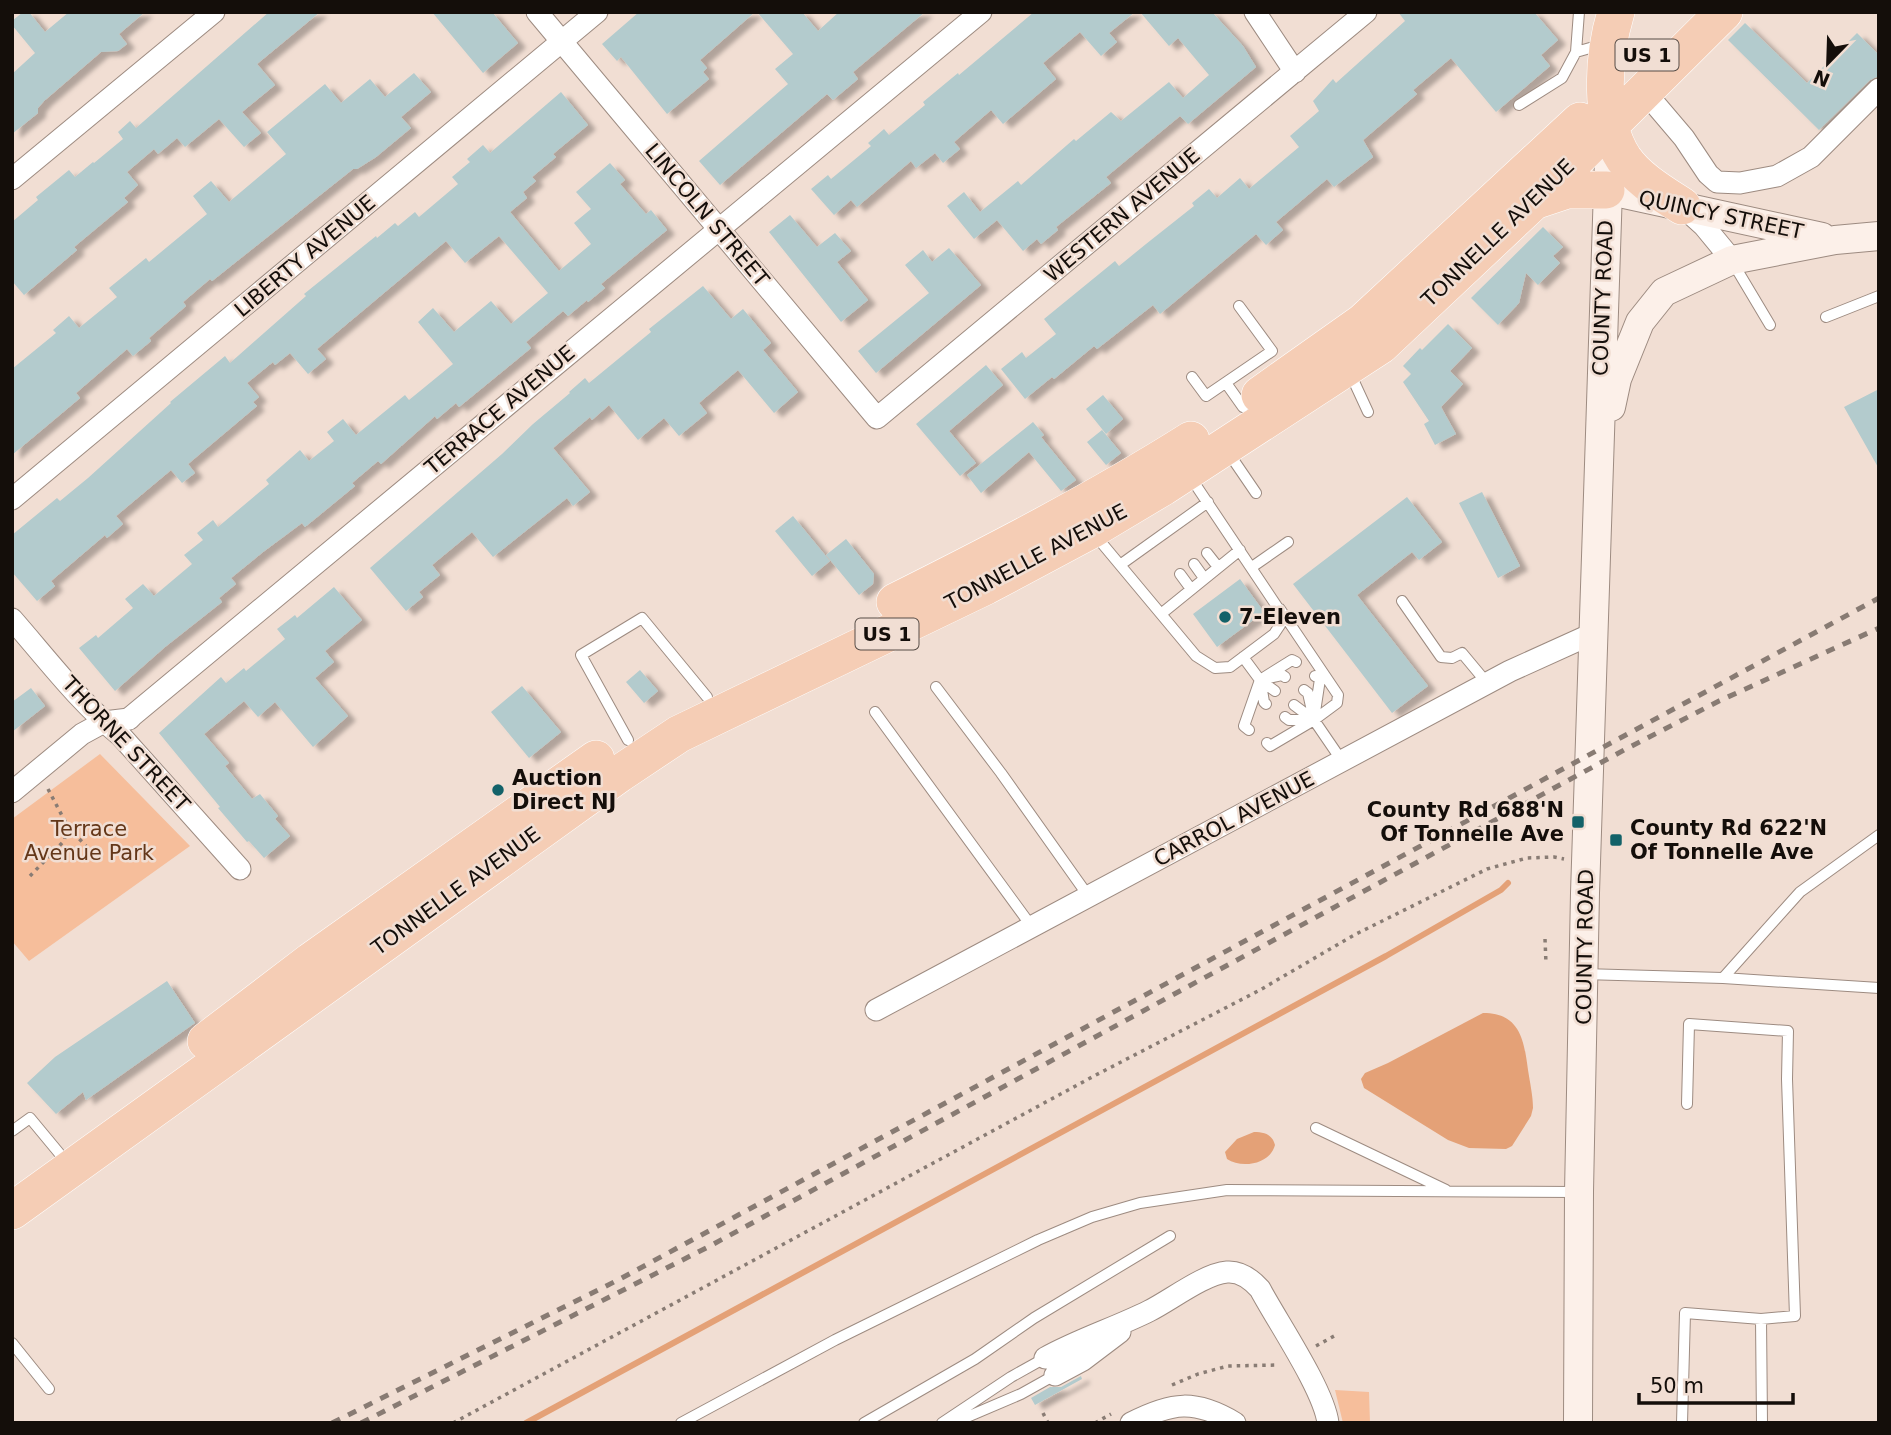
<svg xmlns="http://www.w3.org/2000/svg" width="1891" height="1435" viewBox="0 0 1891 1435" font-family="'DejaVu Sans',sans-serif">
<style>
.green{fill:#f6be9b}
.water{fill:#e4a177}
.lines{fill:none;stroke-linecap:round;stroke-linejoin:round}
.stream{stroke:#e4a177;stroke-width:6}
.building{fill:#b3cbcd;filter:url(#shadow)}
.lane-casing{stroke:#9d8b81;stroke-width:12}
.street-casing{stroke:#9d8b81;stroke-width:23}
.secondary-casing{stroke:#9d8b81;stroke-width:30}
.highway-casing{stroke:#fff;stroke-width:38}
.path{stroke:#897c74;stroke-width:3.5;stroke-dasharray:3.5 5;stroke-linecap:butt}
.lane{stroke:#fff;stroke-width:10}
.street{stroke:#fff;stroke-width:21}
.secondary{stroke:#fcf0e9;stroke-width:28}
.highway{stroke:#f5cdb5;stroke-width:37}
.rail{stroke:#887b73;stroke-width:5;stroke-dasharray:9 9;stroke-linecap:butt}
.poi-dot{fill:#136269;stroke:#f1ded3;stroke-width:2.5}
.labels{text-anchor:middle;stroke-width:5;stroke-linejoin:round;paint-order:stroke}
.shield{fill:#f1ded3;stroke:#564c46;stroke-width:2}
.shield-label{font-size:19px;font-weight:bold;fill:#140e0a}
.street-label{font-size:21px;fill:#140e0a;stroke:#f1ded3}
.poi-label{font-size:21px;font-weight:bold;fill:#140e0a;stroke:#f1ded3;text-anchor:start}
.park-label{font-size:21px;fill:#643719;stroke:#f1ded3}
</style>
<defs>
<filter id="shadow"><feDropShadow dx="8" dy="4.5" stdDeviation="2" flood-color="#0004"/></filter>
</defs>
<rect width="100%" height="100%" fill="#f1ded3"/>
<path class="green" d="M100 754 190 846 29 961 12 941V819Z
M1335 1390 1369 1392 1370 1423H1343Z"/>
<path class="water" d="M1483 1013C1520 1013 1524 1040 1528 1070 1530 1083 1533 1096 1533 1108L1531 1116 1512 1146 1506 1149 1469 1148 1448 1140 1364 1088 1361 1079 1365 1073 1388 1063Z
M1254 1132C1264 1132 1272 1134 1275 1145 1270 1164 1242 1169 1227 1159L1225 1152 1237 1139Z"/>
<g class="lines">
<path class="stream" d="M526 1423 1386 956 1501 890 1508 883"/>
</g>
<path class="building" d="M23 12H29L45 32 69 12H145L119 34 127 44 118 51 101 52 44 101 38 108V113L12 134V74L35 53 12 25V21Z
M269 12H320L257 64 275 85 242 112 261 133 244 147 219 119 185 147 177 138 158 154 154 149 127 172 138 185 124 198 128 202 74 247 77 250 24 295 12 281V222L38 200 36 197 69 170 75 177 93 162 94 163 123 139 118 132 130 121 136 128Z
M432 12H492L518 43 483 73Z
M639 12H755L700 60 707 68 703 72 709 79 667 114 621 57 617 61 602 44Z
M757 12H802L818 31 839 12H925L853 72 858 79 833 100 827 94 720 185 699 161 788 84 775 69 793 54Z
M1034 12H1135L1109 33 1117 42 1101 56 1080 32 1043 63 1056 79 1003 124 991 110 954 142 960 149 943 163 935 153 916 168 911 161 857 207 851 200 834 215 811 189 828 175 831 179 871 146 868 143 884 129 889 135 925 105 923 102 958 73 959 75Z
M1140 12H1212L1243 46 1256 67 1188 124 1180 116 1106 177 1111 183 1056 227 1058 230 1041 244 1037 239 1023 251 997 220 974 239 947 206 964 192 980 212 1018 181 1021 185 1074 139 1076 141 1111 112 1121 121 1169 82 1183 98 1209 75 1178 38 1169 46Z
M1398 12H1534L1558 40 1541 55 1550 66 1496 112 1451 58 1413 90 1417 94 1363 140 1373 157 1334 187 1327 179 1276 222 1283 230 1266 245 1256 234 1160 314 1153 305 1097 349 1094 346 1054 379 1052 377 1025 399 1001 369 1022 352 1026 358 1056 334 1044 319 1115 261 1119 266 1146 244 1194 206 1192 203 1209 189 1217 198 1240 178 1249 189 1299 147 1290 136 1319 111 1313 101 1333 79 1336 83 1405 21Z
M1745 23 1807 83 1857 33 1879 55V76L1870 80 1819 130 1728 40Z
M414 73 431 92 401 117 411 128 376 157 357 169H353L212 281 210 279 183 302 186 306 149 338 151 341 133 356 127 349 76 393 80 398 12 455V369L56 333 53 330 69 316 79 328 117 297 109 288 146 258 149 262 207 214 193 196 211 181 229 202 286 154 267 132 325 84 341 103 370 79 385 97Z
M561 92 588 125 553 154 556 157 532 177 536 181 523 192 527 198 510 212 559 271 591 244 574 223 591 209 576 192 610 163 625 180 620 184 646 214 651 210 667 230 601 284 605 288 588 302 587 300 568 316 563 311 526 342 531 348 459 407 456 403 437 419 435 416 381 464 378 461 352 483 355 486 305 527 302 523 263 552 231 578 236 584 219 598 222 602 165 647 115 691 79 648 96 635 98 638 133 608 125 599 143 584 154 596 192 564 184 555 203 540 197 533 213 520 218 527 269 484 266 480 300 450 309 461 334 441 327 432 343 419 356 435 405 395 409 400 453 364 418 322 433 308 454 332 491 301 511 324 548 293 499 236 465 263 446 241 317 349 326 359 308 374 290 353 275 365 273 362 247 383 259 397 253 402 257 406 188 464 195 473 182 483 171 470 116 516 123 524 107 538 105 535 51 581 55 586 37 601 12 572V535L57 498 60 501 88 478 171 403 170 402 225 356 230 363 306 296 304 294 376 236 377 238 395 223 398 226 415 212 419 217 458 184 452 177 470 162 467 159 483 145 490 153Z
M790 215 817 247 835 233 851 251 837 262 868 300 841 322 769 232Z
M1543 227 1563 247 1553 256 1560 263 1538 285 1526 273 1519 303 1498 325 1471 298Z
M949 248 981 285 876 373 858 351 929 293 905 265 923 250 932 262Z
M703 286 731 319 743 309 771 343 763 350 798 392 774 413 738 370 699 403 707 413 679 436 664 418 638 440 609 405 592 420 590 417 553 448 590 492 573 506 567 498 493 557 472 532 432 565 440 575 419 592 423 597 406 611 370 568 502 454 533 424 570 393 569 392 585 378 589 383 651 332 649 329Z
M1448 324 1472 348 1450 371 1463 384 1441 407 1456 434 1435 445 1424 424 1429 421 1403 382 1411 374 1403 366 1420 348 1422 350Z
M986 365 1003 385 949 431 976 463 960 476 916 424Z
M1879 389V469L1844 407Z
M1103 395 1123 419 1106 434 1086 409Z
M1033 422 1044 435 1041 437 1076 480 1061 491 1029 452 981 493 967 475Z
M1102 430 1121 453 1106 465 1087 442Z
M1482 492 1520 566 1498 578 1459 503Z
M1407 497 1442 542 1419 560 1412 552 1357 595 1428 686 1392 713 1293 584Z
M793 516 830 561 812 576 775 531Z
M846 539 874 574 873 584 859 595 826 555Z
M1240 579 1264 612 1217 647 1193 614Z
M334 587 362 620 325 651 334 662 315 678 348 716 313 747 275 702 258 717 244 701 204 734 229 763 225 766 252 799 260 794 278 816 275 819 290 836 264 858 249 841 247 842 218 808 220 807 159 733 221 677 226 683 244 668 246 671 285 639 277 629 295 615 297 618Z
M640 670 658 691 644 703 626 682Z
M522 686 561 732 529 758 491 712Z
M31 688 45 706 12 732V702Z
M167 981 195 1023 192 1025 86 1100 83 1092 56 1114 27 1083 55 1057Z
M1081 1376 1082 1379 1035 1405 1031 1398 1050 1387H1061Z"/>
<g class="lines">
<g class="lane-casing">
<path id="lane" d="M1576 52 1579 12
M1519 105 1562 78 1576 52 1604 44
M1733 263 1770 325
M1826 317 1879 296
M1350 373 1368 412
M1192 377 1206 396 1272 351 1239 306
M1226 383 1243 407
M1228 452 1256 493
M1095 535 1196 656 1215 668 1230 667 1274 634 1280 625 1282 614 1189 475
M1207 553 1218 567
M1194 564 1204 578
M1120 565 1208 502
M1252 567 1288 542
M1180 574 1191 589
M1402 601 1441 657 1452 658 1462 653 1487 683
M1280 609 1338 695 1337 703 1314 720 1308 693 1304 690
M1161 614 1240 550
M1243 657 1260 680
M1315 676 1320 679 1315 712
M1261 684 1264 702 1266 704
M936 687 1001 773 1089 897
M1275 691 1260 680 1282 675 1285 677
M875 712 1032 927
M1285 717 1289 720H1314L1294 705
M1249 730 1244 726 1260 680 1292 660 1296 662
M628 740 581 655 642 618 707 697
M1267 743 1270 746 1314 720 1342 761
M1583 974 1723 978 1879 988
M1723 978 1800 892 1879 835
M1316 1128 1446 1190
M12 1131 30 1118 59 1153
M1761 1319 1762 1423
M12 1343 49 1389
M681 1423 835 1340 1038 1240 1092 1217 1140 1203 1227 1190 1579 1192
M864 1423 975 1359 1034 1318 1170 1236
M942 1423 1011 1377 1045 1358
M953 1423 1021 1394 1055 1375
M1682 1423 1685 1313 1761 1319 1795 1316 1787 1079 1788 1031 1689 1024 1687 1104"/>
</g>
<g class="street-casing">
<path id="street" d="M537 12 877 418 1366 12
M1255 12 1295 72
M1644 91 1684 138 1708 174 1717 182 1740 183 1777 176 1811 157 1879 89
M12 179 214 12
M1684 208 1704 226 1732 260
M12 499 597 12
M12 619C47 659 80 703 121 736L240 869
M12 792 82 734 104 722 129 719 132 716 981 12
M876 1010 1510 671 1594 633
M1045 1358C1079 1339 1115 1328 1149 1311 1171 1300 1204 1274 1227 1272 1240 1271 1252 1280 1260 1289 1277 1321 1324 1390 1328 1423
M1055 1375 1083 1360 1120 1332
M1131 1423C1172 1402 1195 1399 1235 1423"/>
</g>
<g class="secondary-casing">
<path id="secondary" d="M1606 190 1822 237
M1611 407 1617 379 1640 322 1664 292 1732 260 1835 240 1879 236
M1578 1423 1579 1192 1585 893 1610 128"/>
</g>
<g class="highway-casing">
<path id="highway" d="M1616 12C1603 55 1598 120 1624 159 1638 179 1662 193 1682 206
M1534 201 1567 190H1606
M1260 395 1363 322 1580 121
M895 602C995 552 1096 500 1191 440
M206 1041 311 961 596 759
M12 1211 619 774 679 734 986 586 1091 530 1163 487 1381 345 1533 202 1724 12"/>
</g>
<path class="path" d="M48 789 68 827 86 846
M30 876 64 841 68 827
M1545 939 1546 964
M1316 1346 1336 1335
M1172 1385 1198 1374 1228 1366 1279 1365
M1043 1413 1048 1423
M453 1423 1094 1076 1260 990 1354 935 1487 869 1527 858 1554 857 1564 859
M1095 1423 1111 1414"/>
<use href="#lane" class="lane"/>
<use href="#street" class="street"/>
<use href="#secondary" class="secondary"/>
<use href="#highway" class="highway"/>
<path class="rail" d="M332 1423 620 1279 1879 598
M361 1423 708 1247 1626 749 1719 701 1879 628"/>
</g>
<g class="poi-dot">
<circle cx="1225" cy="617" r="7"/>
<circle cx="498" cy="790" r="7"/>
<rect x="1571" y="815" width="14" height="14" rx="3.5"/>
<rect x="1609" y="833" width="14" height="14" rx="3.5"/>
</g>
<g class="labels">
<g class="shield">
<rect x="1615.5" y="39.5" width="63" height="31" rx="5"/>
<rect x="855.5" y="618.5" width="63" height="31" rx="5"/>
</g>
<g class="shield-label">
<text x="1647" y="62">US 1</text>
<text x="887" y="641">US 1</text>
</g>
<g class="street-label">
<text transform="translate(707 215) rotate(50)" y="7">LINCOLN STREET</text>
<text transform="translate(1122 215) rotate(-40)" y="7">WESTERN AVENUE</text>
<text transform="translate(1721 215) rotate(12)" y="7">QUINCY STREET</text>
<text transform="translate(1498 233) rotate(-44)" y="7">TONNELLE AVENUE</text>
<text transform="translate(305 256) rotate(-40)" y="7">LIBERTY AVENUE</text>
<text transform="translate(1603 298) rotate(-88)" y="7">COUNTY ROAD</text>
<text transform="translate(500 410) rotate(-40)" y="7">TERRACE AVENUE</text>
<text transform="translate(1036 557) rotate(-28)" y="7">TONNELLE AVENUE</text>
<text transform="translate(126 744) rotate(47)" y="7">THORNE STREET</text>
<text transform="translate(1234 819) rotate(-28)" y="7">CARROL AVENUE</text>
<text transform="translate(456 891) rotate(-36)" y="7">TONNELLE AVENUE</text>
<text transform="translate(1585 947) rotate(-89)" y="7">COUNTY ROAD</text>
</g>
<g class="poi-label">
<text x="1239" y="624">7-Eleven</text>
<text x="512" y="785">Auction<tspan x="512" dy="24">Direct NJ</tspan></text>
<text x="1564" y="817" text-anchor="end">County Rd 688'N<tspan x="1564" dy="24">Of Tonnelle Ave</tspan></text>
<text x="1630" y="835">County Rd 622'N<tspan x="1630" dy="24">Of Tonnelle Ave</tspan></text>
</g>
<g class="park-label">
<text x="89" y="836">Terrace<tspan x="89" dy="24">Avenue Park</tspan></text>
</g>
</g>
<rect width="1891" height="1435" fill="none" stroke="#140e0a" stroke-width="28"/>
<g transform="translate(1828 63) rotate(203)" stroke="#f1ded3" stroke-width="5" paint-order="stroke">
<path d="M0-5L12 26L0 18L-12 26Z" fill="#140e0a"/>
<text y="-10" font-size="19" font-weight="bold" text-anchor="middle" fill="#140e0a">N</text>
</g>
<path d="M1639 1393v10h154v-10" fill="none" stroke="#140e0a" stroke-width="3.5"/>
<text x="1650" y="1393" font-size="21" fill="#140e0a" stroke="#f1ded3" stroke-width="5" paint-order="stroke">50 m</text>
</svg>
